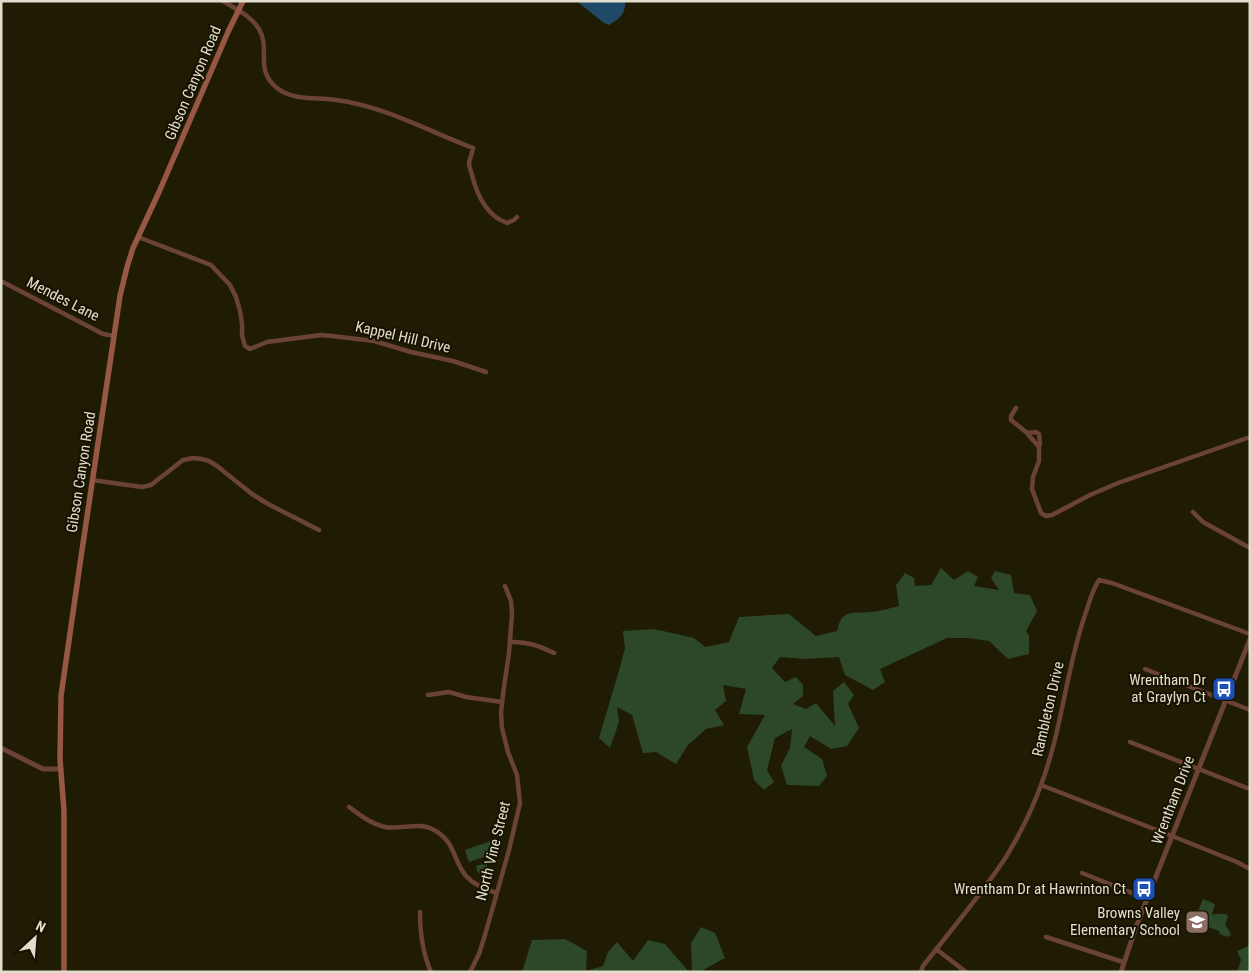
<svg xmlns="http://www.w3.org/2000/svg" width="1251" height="973" viewBox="0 0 1251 973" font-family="'Roboto Condensed',sans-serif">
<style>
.green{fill:#2c4828}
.water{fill:#1f4967}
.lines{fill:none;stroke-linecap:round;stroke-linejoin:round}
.minor{stroke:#6a4336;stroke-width:4.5}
.tertiary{stroke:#6a4336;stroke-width:5}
.secondary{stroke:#965844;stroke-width:5.5}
.labels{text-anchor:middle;stroke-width:4;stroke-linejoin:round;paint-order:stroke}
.street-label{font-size:15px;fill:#e1dece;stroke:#171200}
.poi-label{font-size:15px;fill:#e1dece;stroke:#171200;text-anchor:end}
</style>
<rect width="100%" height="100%" fill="#201b03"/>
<path class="green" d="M941 568 954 580 968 571 978 577 974 586 999 590 991 578 995 571 1011 575 1014 593 1030 595 1037 611 1026 631 1029 636V654L1008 659 989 641 967 638H947L880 669 885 682 873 690 845 675 839 657 805 659 780 657 772 668 785 682 796 677 803 685V696L793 704 806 709 816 703 835 726 833 691 844 682 854 695 848 704 859 728 847 746 831 749 810 736 804 747 822 759 827 776 819 786 787 785 781 766 790 748 792 729 775 738 767 770 774 782 764 790 754 780 747 747 765 715 739 714 746 689 723 685 726 701 715 710 724 725 706 729 688 745 676 764 656 752 643 753 632 715 617 707 619 722 610 748 599 738 618 674 625 648 623 631 654 629 694 638 705 647 729 642 739 617 789 614 816 636 837 631C842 608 852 614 871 612 880 611 890 608 899 606L896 585 905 573 914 578 915 586 931 585Z
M491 841 495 853 469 862 465 850Z
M486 863C488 868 489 871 484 875 478 875 477 872 476 866Z
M1203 899 1215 904 1212 914C1218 915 1224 912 1228 916L1225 925 1227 927 1231 935 1227 937 1220 934 1219 931 1198 923 1202 913 1198 911Z
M701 927 715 933 725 958 703 970 704 972H692L691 943Z
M565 939 587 951 586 971 603 966 608 952 617 942 633 961 648 940 665 944 689 972H522L532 940Z
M1250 945V972H1237L1241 960 1237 951Z"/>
<path class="water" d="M580 1H625C626 14 619 19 609 25L604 23 579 3Z"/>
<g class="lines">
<path class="minor" d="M223 1C236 9 251 16 259 29 271 49 254 70 277 88 293 101 317 97 336 100 384 106 428 131 473 148 472 153 470 158 469 163 469 167 471 171 472 175 477 195 487 216 507 223L514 220 517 217
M138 237 211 265 230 285 236 297 240 311 242 324V335L245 346 250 349 267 342 321 335 332 336 374 341 411 352 453 361 486 372
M1 281 103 334 114 336
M1016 408 1011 416V420L1026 432 1039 447V461L1033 477 1032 489 1041 513 1046 516 1052 515 1090 495 1118 483 1250 437
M1027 433 1036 432 1039 434 1040 443 1039 447
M92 480 142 487 151 485 183 460 193 458 202 459 209 461 217 466 252 494 268 504 319 530
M1193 512 1203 522 1250 548
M510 642C527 641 539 646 554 653
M1145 669 1250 710
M428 695 449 692 466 697 502 702
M1130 742 1247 788
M1041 785 1172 836 1237 862 1250 869
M349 807C360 815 371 824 385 827 402 830 419 821 434 830 456 842 452 859 466 876 474 885 486 889 496 893
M1082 873 1147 899
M420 912C420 931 423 954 431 972
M1046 937 1123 962
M936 949 966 972
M470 972 479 954 485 935 509 850 520 803 517 775 508 752 502 728 501 712 504 687 509 653 512 614 511 601 505 586
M921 972 923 966C951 930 981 895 1006 857 1020 834 1032 810 1041 785 1062 730 1066 670 1085 615 1089 604 1092 590 1099 580L1112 583 1250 634"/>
<path class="tertiary" d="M1 748 43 769H61
M1121 972 1136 927 1250 639"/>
<path class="secondary" d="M64 972V811L60 759 61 696 81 557 120 296 127 267 133 248 159 192 228 32 243 1"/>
</g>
<defs>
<g id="bus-square" transform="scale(1.25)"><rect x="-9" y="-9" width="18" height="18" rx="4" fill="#1a4fb4" stroke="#171200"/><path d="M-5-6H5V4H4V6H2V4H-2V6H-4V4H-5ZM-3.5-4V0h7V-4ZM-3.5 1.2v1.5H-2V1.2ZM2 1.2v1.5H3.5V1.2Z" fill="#fff"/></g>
<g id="school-square" transform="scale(1.25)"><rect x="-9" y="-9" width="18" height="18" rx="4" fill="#8d6e63" stroke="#171200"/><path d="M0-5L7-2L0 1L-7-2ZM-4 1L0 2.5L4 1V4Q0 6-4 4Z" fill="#fff"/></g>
</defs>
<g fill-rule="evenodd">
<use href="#bus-square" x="1224" y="689"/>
<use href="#bus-square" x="1144" y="889"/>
<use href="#school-square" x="1197" y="922"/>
</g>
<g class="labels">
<g class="street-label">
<text transform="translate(193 83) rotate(-67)" y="5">Gibson Canyon Road</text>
<text transform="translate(63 299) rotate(27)" y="5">Mendes Lane</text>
<text transform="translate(403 337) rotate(13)" y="5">Kappel Hill Drive</text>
<text transform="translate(81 472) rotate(-81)" y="5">Gibson Canyon Road</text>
<text transform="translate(1048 709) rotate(-77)" y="5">Rambleton Drive</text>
<text transform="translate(1173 800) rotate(-69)" y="5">Wrentham Drive</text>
<text transform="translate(493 851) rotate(-76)" y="5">North Vine Street</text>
</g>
<g class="poi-label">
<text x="1206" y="685">Wrentham Dr<tspan x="1206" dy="17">at Graylyn Ct</tspan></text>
<text x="1126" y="894">Wrentham Dr at Hawrinton Ct</text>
<text x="1180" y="918">Browns Valley<tspan x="1180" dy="17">Elementary School</tspan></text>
</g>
</g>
<rect width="1251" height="973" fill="none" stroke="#e1dece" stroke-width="5"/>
<g transform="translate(35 938) rotate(26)" stroke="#171200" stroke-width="4" paint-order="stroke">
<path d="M0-4L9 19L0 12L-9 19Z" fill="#e1dece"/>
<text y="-8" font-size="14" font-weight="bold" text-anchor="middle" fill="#e1dece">N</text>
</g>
</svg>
